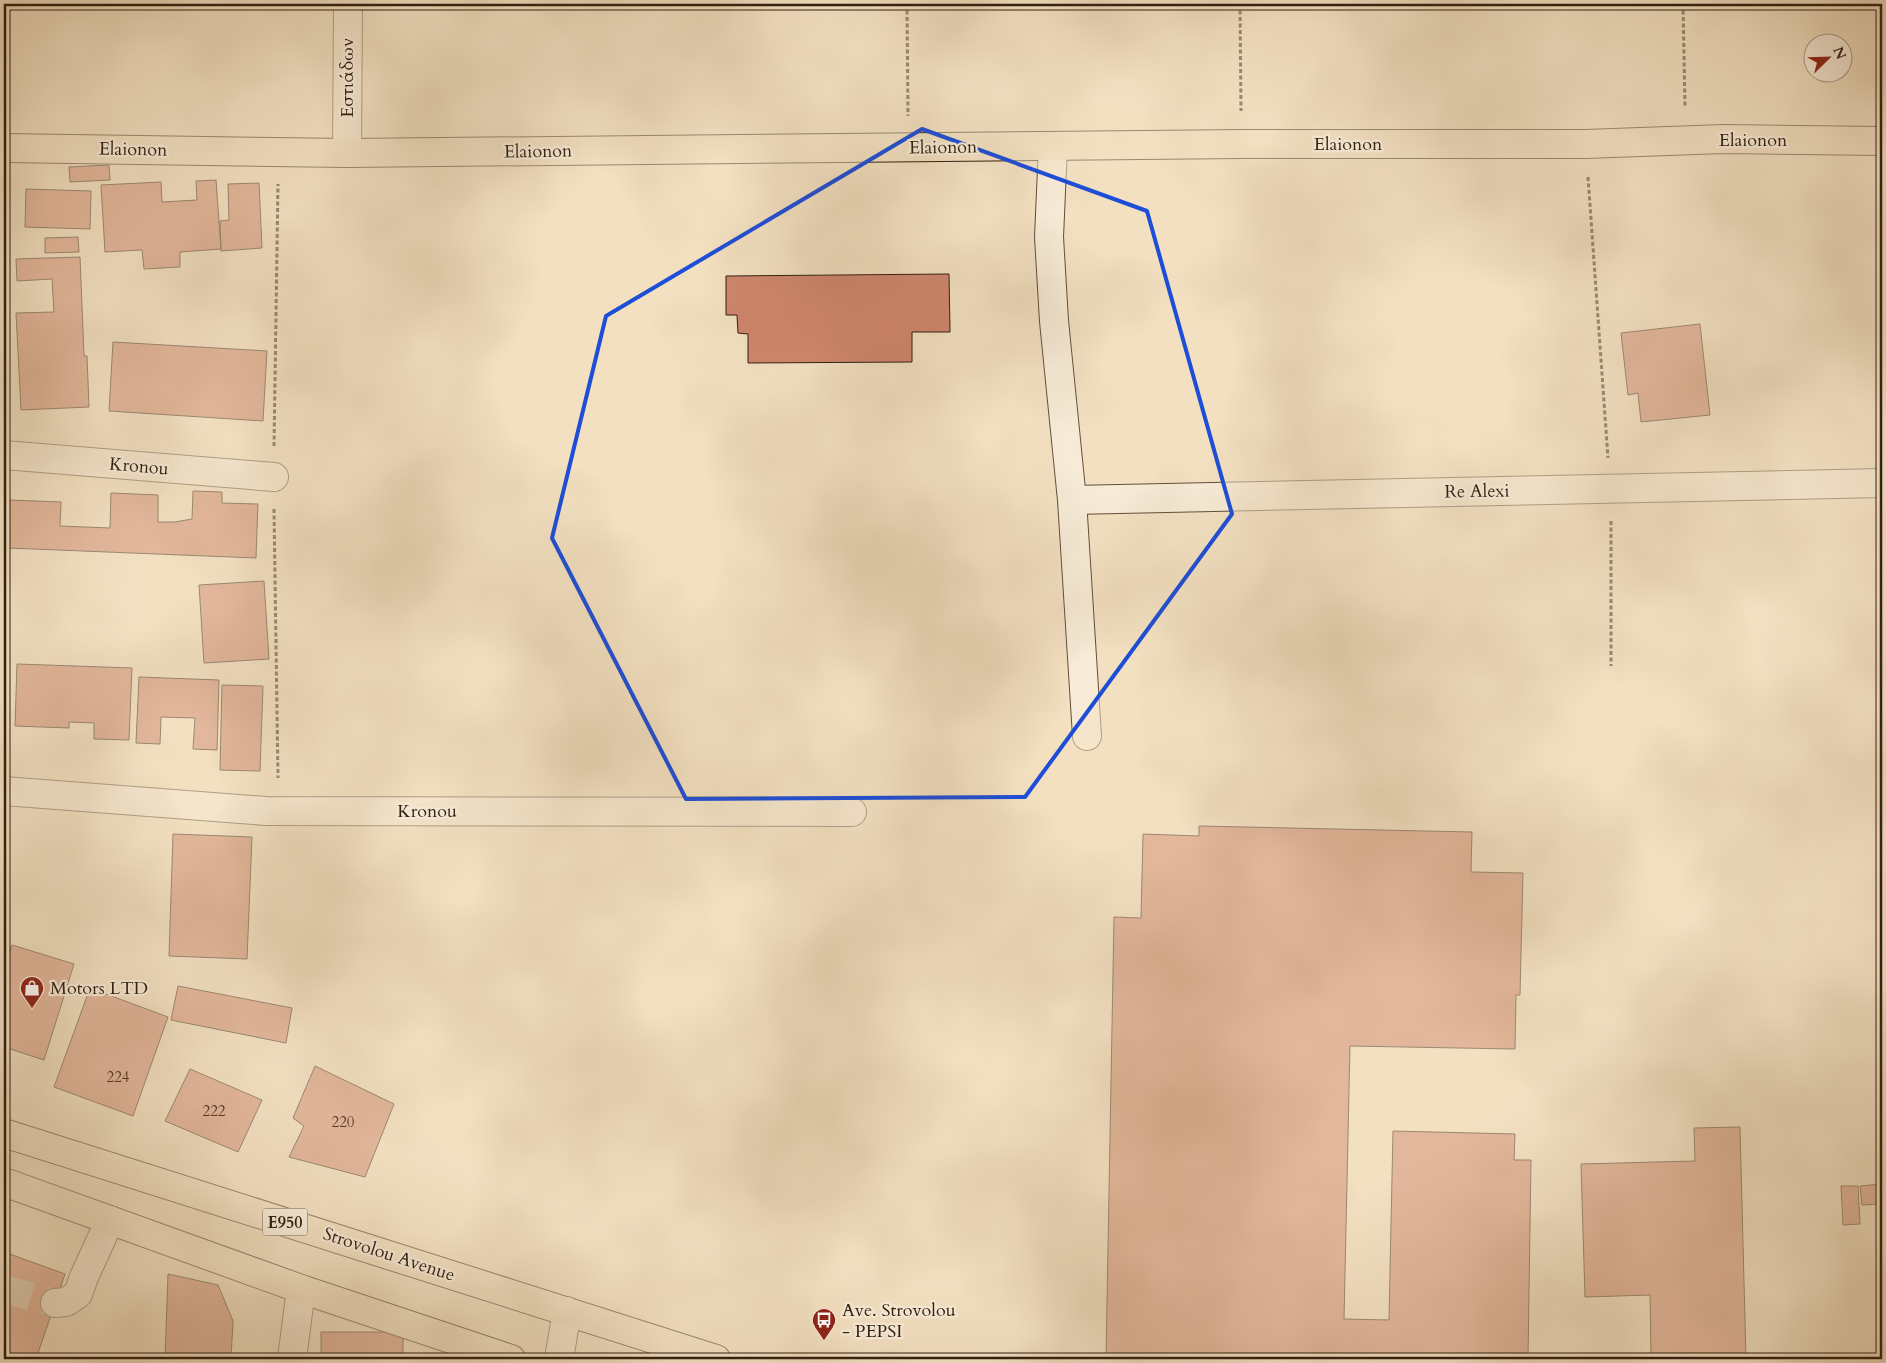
<svg xmlns="http://www.w3.org/2000/svg" width="1886" height="1363" viewBox="0 0 1886 1363" font-family="Cardo,serif">
<style>
.building{fill:#cf866d;stroke:#311f10}
.lines{fill:none;stroke-linecap:round;stroke-linejoin:round}
.minor-tunnel{stroke:#cbb99e;stroke-width:28;stroke-dasharray:28 14;stroke-linecap:butt}
.minor-casing{stroke:#614f3c;stroke-width:30}
.major-casing{stroke:#311f10;stroke-width:30}
.path{stroke:#311f10;stroke-width:3;stroke-dasharray:4 2.5;stroke-linecap:butt}
.minor{stroke:#f7ebd7;stroke-width:28}
.major{stroke:#f2e0c1;stroke-width:28}
.marked{fill:none;stroke:#1d4ed8;stroke-width:4;stroke-linejoin:round}
.labels{text-anchor:middle;stroke-width:4.5;stroke-linejoin:round;paint-order:stroke}
.number-label{font-size:15px;fill:#583927}
.shield{fill:#f7ebd7;stroke:#6c5c4c;stroke-width:1}
.shield-label{font-size:16px;font-weight:bold;fill:#311f10}
.street-label{font-size:18px;fill:#311f10;stroke:#f7ebd7}
.poi-label{font-size:18px;fill:#311f10;stroke:#f7ebd7;text-anchor:start}
</style>
<rect width="100%" height="100%" fill="#f2e0c1"/>
<filter id="stains"><feTurbulence type="fractalNoise" baseFrequency=".004" numOctaves="4"/><feColorMatrix values="0 0 0 0 .2 0 0 0 0 .09 0 0 0 0 .02 0 0 0 .5 -.17"/></filter>
<radialGradient id="worn" r=".72"><stop offset=".6" stop-color="#630" stop-opacity="0"/><stop offset="1" stop-color="#630" stop-opacity=".3"/></radialGradient>
<path class="building" d="M109 165 110 180 70 182 69 167Z
M216 180 221 249 180 252V267L144 269 142 250 105 252 101 185 161 182 162 202 197 200 196 181Z
M259 183 262 248 221 251 220 221 229 220 228 184Z
M26 189 91 191 90 229 25 227Z
M78 237 79 252 45 253V238Z
M80 257 84 356H87L89 407 21 410 16 313 54 312 52 279 17 281 16 259Z
M949 274 950 332H912V362L748 363V334L738 333 737 315H726V276Z
M1700 324 1710 415 1641 422 1638 393 1628 395 1621 333Z
M113 342 267 351 263 421 109 411Z
M193 491 222 492V503L258 504 256 558 8 548 9 500 61 502 60 526 110 528 111 493 158 495V522H175L192 519Z
M264 581 269 659 204 663 199 585Z
M17 664 132 668 129 740 94 739V723L69 722V728L15 726Z
M139 677 219 680 217 750 193 749 195 718 161 717 160 744 136 743Z
M222 685 263 686 260 771 220 770Z
M1199 826 1472 832 1471 872 1523 873 1520 995H1516L1515 1049 1350 1046 1344 1319 1389 1320 1393 1131 1515 1134 1514 1160H1531L1528 1359H1106L1114 917 1141 918 1143 834 1199 836Z
M173 834 252 837 247 959 169 956Z
M12 945 74 964 44 1060 4 1047V971Z
M178 986 292 1008 286 1043 171 1020Z
M90 988 168 1017 133 1116 54 1087Z
M315 1066 394 1104 365 1177 289 1157 304 1126 293 1118Z
M190 1069 262 1100 238 1152 165 1121Z
M1740 1127 1746 1359H1651L1650 1295 1585 1297 1581 1164 1695 1161 1694 1128Z
M1882 1184V1204L1862 1205 1860 1186Z
M1841 1186H1858L1860 1224 1843 1225Z
M4 1252 65 1274 36 1359H4Z
M168 1274 218 1285 233 1321 231 1359H165Z
M321 1332H403V1359H321Z"/>
<g class="lines">
<path class="minor-tunnel" d="M4 1289 55 1303"/>
<g class="minor-casing">
<path id="minor" d="M1053 146 1049 237 1054 321 1072 500 1087 736
M347 153 348 4
M4 455 274 477
M1072 500 1882 483
M4 791 266 811 852 812
M55 1303 66 1302 78 1294 84 1277 110 1220
M292 1359 301 1289
M559 1359 567 1311"/>
</g>
<g class="major-casing">
<path id="major" d="M4 148 347 153 1242 144H1585L1724 139 1882 141
M4 1133 716 1359
M4 1182 301 1289 511 1359"/>
</g>
<path class="path" d="M907 4 908 116
M1240 4 1241 111
M1683 4 1685 107
M1588 177 1608 458
M274 446 278 184
M274 509 278 778
M1611 521V666"/>
<use href="#minor" class="minor"/>
<use href="#major" class="major"/>
</g>
<path d="M0 0H1886V1363H0ZM922 129 1147 211 1232 514 1025 797 686 799 552 538 606 316Z" fill="#f2e0c1" fill-opacity=".55" fill-rule="evenodd"/>
<path class="marked" d="M922 129 1147 211 1232 514 1025 797 686 799 552 538 606 316Z"/>
<defs>
<g id="shop-pin" transform="scale(1.25)"><path d="M0 17L-7.5 6A9.5 9.5 0 1 1 7.5 6Z" fill="#8f2418" stroke="#f7ebd7"/><path d="M-5-2.5h2.3a2.7 3.5 0 0 1 5.4 0H5L5.5 6h-11ZM-1.5-2.5h3a1.5 2.3 0 0 0-3 0Z" fill="#fff"/></g>
<g id="bus-pin" transform="scale(1.25)"><path d="M0 17L-7.5 6A9.5 9.5 0 1 1 7.5 6Z" fill="#8f2418" stroke="#f7ebd7"/><path d="M-5-6H5V4H4V6H2V4H-2V6H-4V4H-5ZM-3.5-4V0h7V-4ZM-3.5 1.2v1.5H-2V1.2ZM2 1.2v1.5H3.5V1.2Z" fill="#fff"/></g>
</defs>
<g fill-rule="evenodd">
<use href="#shop-pin" x="32" y="988"/>
<use href="#bus-pin" x="824" y="1320"/>
</g>
<g class="labels">
<g class="number-label">
<text x="118" y="1082">224</text>
<text x="214" y="1116">222</text>
<text x="343" y="1127">220</text>
</g>
<rect class="shield" x="262.5" y="1208.5" width="45" height="27" rx="4"/>
<g class="shield-label">
<text x="285" y="1228">E950</text>
</g>
<g class="street-label">
<text transform="translate(347 78) rotate(-90)" y="6">Εστιάδων</text>
<text x="1753" y="146">Elaionon</text>
<text x="1348" y="150">Elaionon</text>
<text transform="translate(943 147) rotate(-1)" y="6">Elaionon</text>
<text transform="translate(133 149) rotate(1)" y="6">Elaionon</text>
<text transform="translate(538 151) rotate(-1)" y="6">Elaionon</text>
<text transform="translate(139 466) rotate(5)" y="6">Kronou</text>
<text transform="translate(1477 491) rotate(-1)" y="6">Re Alexi</text>
<text x="427" y="817">Kronou</text>
<text transform="translate(389 1254) rotate(18)" y="6">Strovolou Avenue</text>
</g>
<g class="poi-label">
<text x="50" y="994">Motors LTD</text>
<text x="842" y="1316">Ave. Strovolou<tspan x="842" dy="21">- PEPSI</tspan></text>
</g>
</g>
<rect width="1886" height="1363" fill="none" stroke="#f2e0c1" stroke-width="20"/>
<rect x="5" y="5" width="1876" height="1353" fill="none" stroke="#311f10" stroke-width="2.5"/>
<rect x="10" y="10" width="1866" height="1343" fill="none" stroke="#311f10"/>
<g transform="translate(1828 58) rotate(67)"><circle r="24" fill="#f7ebd7" stroke="#a89987"/>
<path d="M0-4L9 19L0 12L-9 19Z" fill="#8f2418"/>
<text y="-8" font-size="14" font-weight="bold" text-anchor="middle" fill="#311f10">N</text>
</g>
<rect width="100%" height="100%" filter="url(#stains)"/>
<rect width="100%" height="100%" fill="url(#worn)"/>
</svg>
